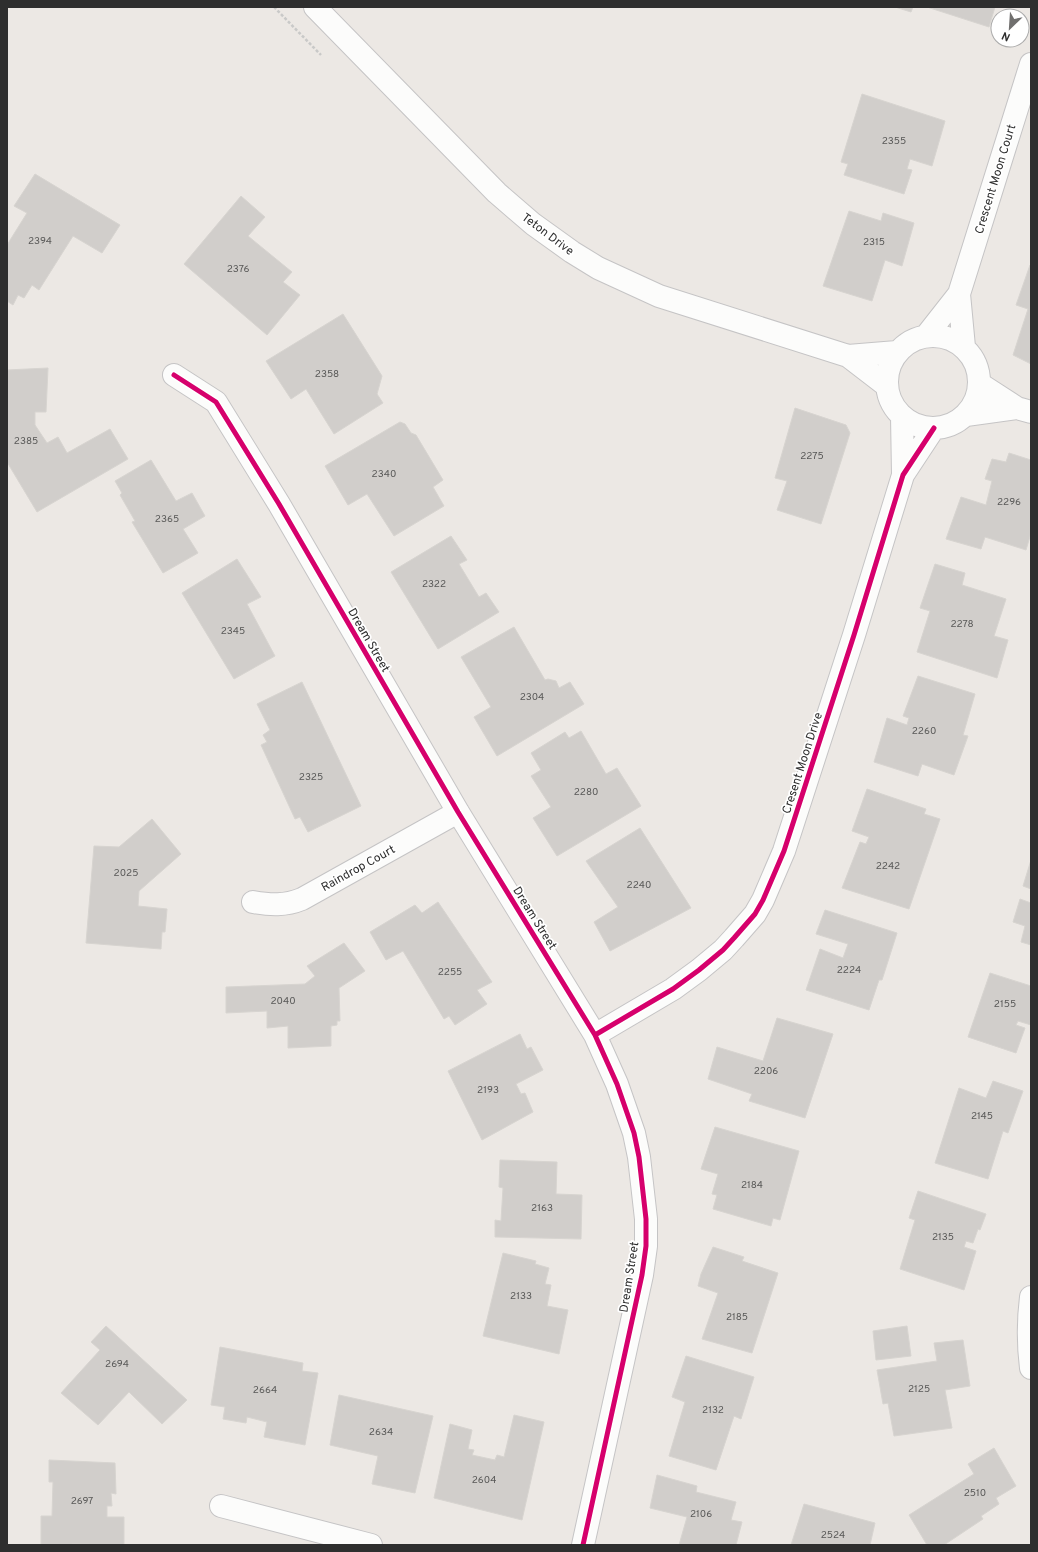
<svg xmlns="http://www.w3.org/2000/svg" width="1038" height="1552" viewBox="0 0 1038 1552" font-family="Overpass,sans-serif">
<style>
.building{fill:#d1cecb;stroke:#d7d4d0}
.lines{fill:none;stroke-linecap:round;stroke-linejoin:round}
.minor-casing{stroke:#c5c4c5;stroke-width:24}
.path{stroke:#c9c9c8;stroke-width:2.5;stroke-dasharray:3 2;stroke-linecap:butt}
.minor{stroke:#fcfcfb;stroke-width:22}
.cycleway-casing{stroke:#fff;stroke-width:8}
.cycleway{stroke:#d6006c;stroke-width:5}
.labels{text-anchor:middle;stroke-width:3.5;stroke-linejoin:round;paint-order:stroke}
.number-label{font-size:10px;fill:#585857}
.street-label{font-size:12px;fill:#2e2e2e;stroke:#fff}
</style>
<rect width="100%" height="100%" fill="#ece8e4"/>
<path class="building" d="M895 7H913L911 12Z
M927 7H995L989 27Z
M862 94 945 121 932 166 910 159 907 169 912 170 904 194 844 175 848 164 841 162Z
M35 174 120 225 102 253 73 236 39 290 32 285 24 298 18 295 13 305 7 301V245L27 213 14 206Z
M241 196 265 217 248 236 292 272 283 282 300 295 267 335 184 264Z
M849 211 881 221 883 213 914 223 902 266 885 260 872 301 823 286Z
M1030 265H1031V364L1013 355 1028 309 1016 305Z
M343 314 382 376 377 394 383 403 334 434 306 389 291 399 266 361Z
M48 368 46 412H35V425L47 443 58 437 67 453 110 429 128 459 37 512 7 462V370Z
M795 408 846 425 850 433 821 524 777 510 787 481 775 478Z
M400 422 405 424 411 433 416 435 443 480 433 487 444 506 394 536 367 494 348 505 325 466Z
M1009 453 1031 460V533L1026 550 985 537 981 549 946 539 961 497 986 505 992 481 985 479 992 459 1006 462Z
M151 460 176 501 192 493 205 516 183 529 198 553 163 573 132 522 135 521 120 495 122 493 115 481Z
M451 536 467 560 459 564 479 597 486 593 499 612 438 649 391 572Z
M237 559 261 597 247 604 275 656 234 679 182 593Z
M935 564 965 573 962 585 1006 599 994 636 1008 640 997 678 917 652 930 611 920 608Z
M514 627 545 680 548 679 556 681 559 688 570 682 584 704 497 756 474 717 491 707 461 657Z
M918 676 975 694 963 735 968 736 954 775 922 764 918 776 874 762 887 718 907 725 909 718 903 716Z
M302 682 361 806 308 832 300 817 295 819 261 745 267 742 263 735 270 730 257 704Z
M581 731 606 774 617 768 641 806 557 856 533 818 551 807 531 776 541 770 531 753 565 732 569 738Z
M867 789 926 809 924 814 940 819 909 909 842 888 860 842 866 844 869 837 852 831Z
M152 819 181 854 139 891 138 906 167 909 165 932H162L161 949 86 943 94 846 119 847Z
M640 828 691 908 610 951 594 922 618 907 586 861Z
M1031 860V889L1023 886Z
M1020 899 1031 903V945L1021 942 1025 926 1013 922Z
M438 902 492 982 477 990 487 1004 455 1025 449 1016 444 1019 403 951 386 960 370 932 415 905 422 913Z
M825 910 897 933 882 980H879L869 1010 806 990 820 949 843 958 848 944 816 934Z
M344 943 365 971 339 988 340 1021H337V1025L331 1026V1046L288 1048V1026L267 1028V1011L226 1013V987L305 984 315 976 307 966Z
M990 973 1031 986V1025L1018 1021 1016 1025 1025 1028 1016 1053 968 1037Z
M777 1018 833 1034 805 1118 749 1101 752 1094 708 1079 717 1047 763 1061Z
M520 1034 527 1049 531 1047 543 1070 516 1084 521 1094 525 1093 533 1112 482 1140 448 1071Z
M993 1081 1023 1091 1008 1133 1003 1131 988 1179 935 1163 959 1088 986 1098Z
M715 1127 799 1151 780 1220 773 1218 771 1226 713 1209 717 1195 712 1194 718 1174 701 1169Z
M500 1160 557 1162 556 1194 582 1195 581 1239 495 1237V1220L501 1221 503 1188 499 1187Z
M918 1191 986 1214 980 1230 978 1229 973 1243 966 1241 964 1247 976 1251 964 1290 900 1269 915 1220 909 1218Z
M713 1247 744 1257 742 1261 778 1273 752 1353 702 1339 718 1293 698 1286 701 1274Z
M503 1253 536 1261 535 1264 549 1268 545 1284 551 1285 547 1306 568 1310 559 1354 483 1336Z
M106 1326 187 1400 162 1424 129 1392 98 1425 61 1393 100 1350 91 1342Z
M907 1326 911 1356 876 1360 873 1331Z
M963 1340 970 1386 945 1390 952 1428 894 1436 888 1403 883 1404 877 1370 937 1361 934 1343Z
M220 1347 303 1363 302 1371 318 1373 305 1445 264 1437 267 1422 247 1417 246 1423 223 1419 225 1407 211 1405Z
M686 1356 754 1377 741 1419 734 1416 716 1470 669 1456 685 1402 672 1397Z
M339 1395 433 1416 415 1493 372 1484 378 1456 330 1445Z
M514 1415 544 1422 522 1520 434 1498 450 1424 472 1430 468 1449 474 1450 472 1455 495 1460 497 1455 504 1457Z
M994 1448 1016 1486 996 1498 999 1504 981 1516 983 1519 944 1545H927L909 1515 974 1474 968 1464Z
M49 1460 115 1463 116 1494 111 1493 112 1506H107V1517H124V1545L72 1544V1545H41V1516H52L53 1482H49Z
M657 1475 697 1486 696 1492 736 1502 731 1520 742 1522 736 1545H679L687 1517 650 1508Z
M804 1504 875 1523 870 1545H791Z"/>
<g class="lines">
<g class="minor-casing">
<path id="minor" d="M315 7 497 193 533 224 572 252 598 268 659 296 848 356 887 386
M959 294 964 347
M887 382a46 46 0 1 1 92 0a46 46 0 1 1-92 0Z
M926 336 959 294 1031 64
M848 356 897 352
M174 375 216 402 279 504 458 812 595 1035 617 1084 634 1133 639 1157 646 1219V1246L642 1275 583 1545
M980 384 1017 408 1031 412
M966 415 1017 408
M902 416 903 475
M253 902C270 905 285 906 302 899L458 812
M595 1035 673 989 699 970 723 950 734 938 755 914 763 900 784 851 854 635 903 475 934 428
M1031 1297C1028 1321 1028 1344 1031 1368
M221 1506 371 1545"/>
</g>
<path class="path" d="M274 7 321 55"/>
<use href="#minor" class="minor"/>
<g class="cycleway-casing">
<path id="cycleway" d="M174 375 216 402 279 504 458 812 595 1035 617 1084 634 1133 639 1157 646 1219V1246L642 1275 583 1545
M595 1035 673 989 699 970 723 950 734 938 755 914 763 900 784 851 854 635 903 475 934 428"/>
</g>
<use href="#cycleway" class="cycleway"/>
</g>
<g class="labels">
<g class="number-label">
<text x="894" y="144">2355</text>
<text x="40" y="244">2394</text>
<text x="874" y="245">2315</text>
<text x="238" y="272">2376</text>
<text x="327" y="377">2358</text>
<text x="26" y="444">2385</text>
<text x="812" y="459">2275</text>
<text x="384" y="477">2340</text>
<text x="1009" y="505">2296</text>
<text x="167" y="522">2365</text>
<text x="434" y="587">2322</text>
<text x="962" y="627">2278</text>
<text x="233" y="634">2345</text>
<text x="532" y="700">2304</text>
<text x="924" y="734">2260</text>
<text x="311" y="780">2325</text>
<text x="586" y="795">2280</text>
<text x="888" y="869">2242</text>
<text x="126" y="876">2025</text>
<text x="639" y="888">2240</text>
<text x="849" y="973">2224</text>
<text x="450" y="975">2255</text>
<text x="283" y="1004">2040</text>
<text x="1005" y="1007">2155</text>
<text x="766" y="1074">2206</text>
<text x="488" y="1093">2193</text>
<text x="982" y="1119">2145</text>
<text x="752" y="1188">2184</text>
<text x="542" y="1211">2163</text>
<text x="943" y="1240">2135</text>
<text x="521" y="1299">2133</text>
<text x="737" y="1320">2185</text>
<text x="117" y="1367">2694</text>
<text x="919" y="1392">2125</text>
<text x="265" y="1393">2664</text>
<text x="713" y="1413">2132</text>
<text x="381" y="1435">2634</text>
<text x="484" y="1483">2604</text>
<text x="975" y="1496">2510</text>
<text x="82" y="1504">2697</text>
<text x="701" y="1517">2106</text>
<text x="833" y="1538">2524</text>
</g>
<g class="street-label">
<text transform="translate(995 179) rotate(-73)" y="4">Crescent Moon Court</text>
<text transform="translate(548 234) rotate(37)" y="4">Teton Drive</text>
<text transform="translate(369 640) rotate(60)" y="4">Dream Street</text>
<text transform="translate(802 763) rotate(-72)" y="4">Cresent Moon Drive</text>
<text transform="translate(358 868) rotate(-29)" y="4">Raindrop Court</text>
<text transform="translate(535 918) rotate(58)" y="4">Dream Street</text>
<text transform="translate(629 1277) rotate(-81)" y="4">Dream Street</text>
</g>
</g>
<rect width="1038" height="1552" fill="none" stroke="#2e2e2e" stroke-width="16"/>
<g transform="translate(1010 28) rotate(205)"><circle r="19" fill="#ffffff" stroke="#ababab"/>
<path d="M0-3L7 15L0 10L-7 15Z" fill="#706f6e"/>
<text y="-6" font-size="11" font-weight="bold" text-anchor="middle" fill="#2e2e2e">N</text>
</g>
</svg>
